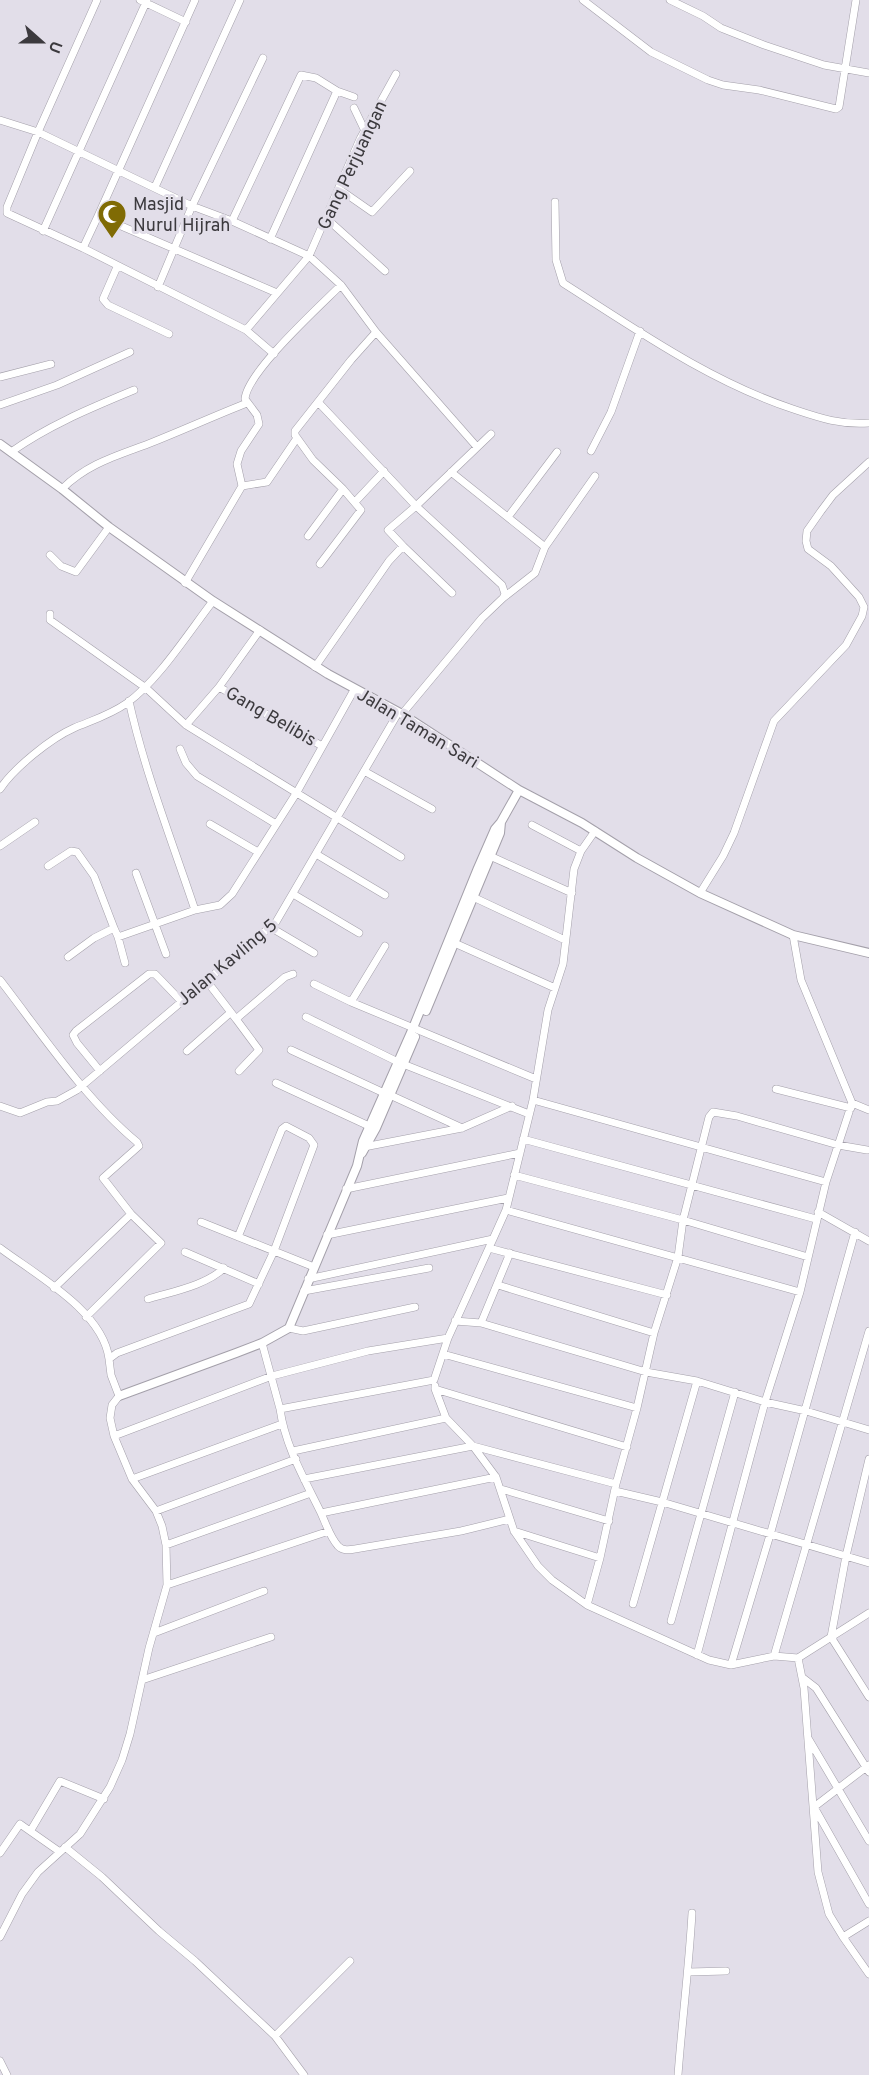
<svg xmlns="http://www.w3.org/2000/svg" width="869" height="2075" viewBox="0 0 869 2075" font-family="Overpass,sans-serif">
<style>
.lines{fill:none;stroke-linecap:round;stroke-linejoin:round}
.minor-casing{stroke:#a4a0aa;stroke-width:8}
.tertiary-casing{stroke:#a4a0aa;stroke-width:10}
.minor{stroke:#fff;stroke-width:7}
.tertiary{stroke:#fff;stroke-width:8}
.labels{text-anchor:middle;stroke-width:6;stroke-linejoin:round;paint-order:stroke}
.street-label{font-size:18px;fill:#3c3a3e;stroke:#e2dee9}
.poi-label{font-size:18px;fill:#3c3a3e;stroke:#e2dee9;text-anchor:start}
</style>
<rect width="100%" height="100%" fill="#e2dee9"/>
<g class="lines">
<g class="minor-casing">
<path id="minor" d="M97 0 38 132 7 207V213L83 248 246 330 274 354
M140 0 186 22
M195 0 98 216 277 293
M583 0 651 52 708 80 723 85 759 90 836 109 839 107 856 0
M670 0 703 16 721 28 764 45 824 65 869 73
M354 108 365 131
M0 120 38 132 192 206 232 221 309 256 341 285 376 332 477 447
M155 187 240 0
M339 189 372 212 410 171
M555 202 556 260 563 283C637 330 709 381 793 409 820 418 840 425 869 423
M326 218 385 271
M232 221 301 75 316 78 337 91 354 97
M43 231 147 0
M270 239 337 91
M83 248 98 216
M117 267 103 299 108 305 169 334
M158 287 192 206 263 58
M246 330 309 256 360 139 396 74
M0 377 51 364
M319 403 416 506 491 434
M0 405 57 385 130 352
M591 451 611 412 640 331
M11 452C49 425 91 408 134 390
M451 472 545 547
M242 486 267 482 297 438
M62 489C87 464 116 456 148 444 181 431 214 416 247 403
M355 502 384 471
M508 517 557 452
M308 536 343 489
M403 546 452 593
M50 555 61 566 76 572 109 527
M320 564 361 510 343 489 313 460 295 435V431L351 360 376 332
M185 583 242 486 237 464 241 451 259 424 257 415 245 399C247 372 320 306 341 285
M503 598 535 573 545 547 595 476
M50 614V620L146 688 186 725 401 857
M315 667 389 561 403 546 388 530 416 506 502 585 505 594 503 598 482 618 402 714
M219 687 322 746
M129 701C145 773 172 841 195 910L220 905 232 894 297 792 354 690
M186 725 219 687 260 630
M180 749 186 763 197 776 276 824
M364 771 432 809
M0 789C14 768 51 738 74 728 93 720 110 715 127 703 158 681 189 632 213 601
M210 824 258 852
M532 825 581 851
M0 846 35 822
M316 854 385 895
M490 856 572 893
M48 866 71 851 77 852 94 876 114 928
M136 873 166 954
M700 893 723 856 734 833 774 721 846 645 862 616 864 607 859 597 831 566 808 549 806 541 807 531 821 511 833 495 869 462
M293 894 359 933
M473 897 565 940
M270 927 314 953
M793 935 801 980 852 1103 826 1182 800 1292 765 1402 806 1411 869 1430
M118 937 125 963
M450 941 555 988
M68 957 94 938 114 928 118 937 195 910
M0 980C41 1033 86 1100 137 1142L139 1146 103 1178 131 1214
M206 980 236 1019 285 977 293 974
M314 984 351 1002 536 1079
M351 1002 385 946
M306 1017 398 1062 529 1114
M236 1019 259 1050 239 1071
M291 1050 384 1093
M187 1051 230 1013
M100 1071 77 1043 73 1035 76 1031 149 974H155L158 977 181 1001
M276 1083 369 1126
M776 1089 851 1108
M390 1095 462 1128
M533 1100 826 1182
M852 1103 869 1110
M0 1106 20 1113 47 1102 57 1101 77 1090 276 922 398 713
M523 1139 816 1219
M364 1147 462 1128 512 1106
M514 1175 683 1220 808 1257
M346 1189 520 1153
M506 1210 800 1292
M818 1212 869 1241
M201 1222 314 1267
M327 1235 508 1198
M0 1248C36 1275 103 1311 109 1359
M489 1248 667 1295
M185 1252 259 1284
M308 1279 493 1239 506 1210 520 1153 533 1100 548 1010 563 964 574 869 581 851 595 831
M498 1285 654 1333
M54 1288 131 1214 161 1243 86 1317
M304 1291 429 1268
M148 1299C171 1292 207 1285 224 1268
M455 1321 481 1323 646 1372 697 1381 765 1402 697 1655
M481 1323 510 1253
M289 1328 303 1331 415 1307
M262 1343 280 1409 434 1380 448 1338 493 1239
M443 1354 637 1408
M435 1386V1389L627 1447
M435 1389 446 1418 473 1446 496 1477 514 1531 538 1566 552 1580 587 1605 709 1660 731 1665 774 1656 798 1658 869 1613
M280 1409C285 1446 305 1480 321 1513 326 1524 330 1537 338 1546 343 1551 349 1550 355 1549L461 1531 510 1519
M114 1436 272 1376 368 1351 448 1338
M293 1451 446 1418
M869 1459 846 1556 831 1637 869 1697
M132 1479 282 1424
M304 1479 473 1446 616 1484
M501 1489 609 1521
M615 1491 662 1502 869 1563
M156 1511 296 1459
M321 1513 496 1477
M514 1531 600 1558
M166 1545 311 1493
M167 1585 329 1531
M633 1604 697 1381
M587 1605 600 1558 616 1484 637 1408 654 1333 678 1257 683 1220 709 1117 713 1112 737 1116 838 1145 867 1150
M671 1621 735 1392
M154 1633 264 1591
M774 1656 869 1331
M798 1658 804 1688 818 1872 829 1914 843 1937 869 1921
M731 1665 770 1535 855 1232
M803 1678 816 1688 869 1772
M142 1680 271 1637
M808 1738 869 1841
M869 1765 814 1807 869 1904
M31 1830 60 1781 104 1799
M65 1847 102 1877 159 1931 195 1961 275 2036
M0 1853 20 1824 60 1852
M0 1937 22 1894 38 1872 80 1834 110 1787 122 1760 130 1734 149 1648 167 1585 166 1545 162 1526 156 1511 132 1479 114 1436 110 1418 112 1405 119 1396 111 1375 109 1359 117 1353 249 1304 274 1251 314 1145 309 1138 286 1126 282 1129 238 1237
M843 1937 869 1974
M689 1972 726 1971
M0 2061 7 2075
M304 2075 275 2036 350 1961
M678 2075C682 2021 689 1967 692 1913"/>
</g>
<g class="tertiary-casing">
<path id="tertiary" d="M0 444 62 489 109 527 213 601 328 674 402 714 519 790 582 823 637 858 700 893 793 935 869 953
M426 1011 500 833 501 822
M362 1153 376 1128 415 1037
M119 1396 236 1353 262 1343 289 1328 357 1166 363 1141 413 1028 478 868 495 829 501 822 519 790"/>
</g>
<use href="#minor" class="minor"/>
<use href="#tertiary" class="tertiary"/>
</g>
<defs>
<g id="mosque-pin" transform="scale(1.5)"><path d="M0 17L-7.5 6A9.5 9.5 0 1 1 7.5 6Z" fill="#806b04" stroke="#e2dee9"/><path d="M3.5-4.9A6 6 0 1 0 3.5 4.9A5 5 0 1 1 3.5-4.9Z" fill="#fff"/></g>
</defs>
<g fill-rule="evenodd">
<use href="#mosque-pin" x="112" y="214"/>
</g>
<g class="labels">
<g class="street-label">
<text transform="translate(352 165) rotate(-65)" y="6">Gang Perjuangan</text>
<text transform="translate(271 716) rotate(30)" y="6">Gang Belibis</text>
<text transform="translate(418 728) rotate(31)" y="6">Jalan Taman Sari</text>
<text transform="translate(227 962) rotate(-40)" y="6">Jalan Kavling 5</text>
</g>
<g class="poi-label">
<text x="133" y="210">Masjid<tspan x="133" dy="21">Nurul Hijrah</tspan></text>
</g>
</g>
<g transform="translate(42 42) rotate(111)" stroke="#e2dee9" stroke-width="4.5" paint-order="stroke">
<path d="M0-4.5L10 22L0 15L-10 22Z" fill="#3c3a3e"/>
<text y="-9" font-size="16" font-weight="bold" text-anchor="middle" fill="#3c3a3e">U</text>
</g>
</svg>
